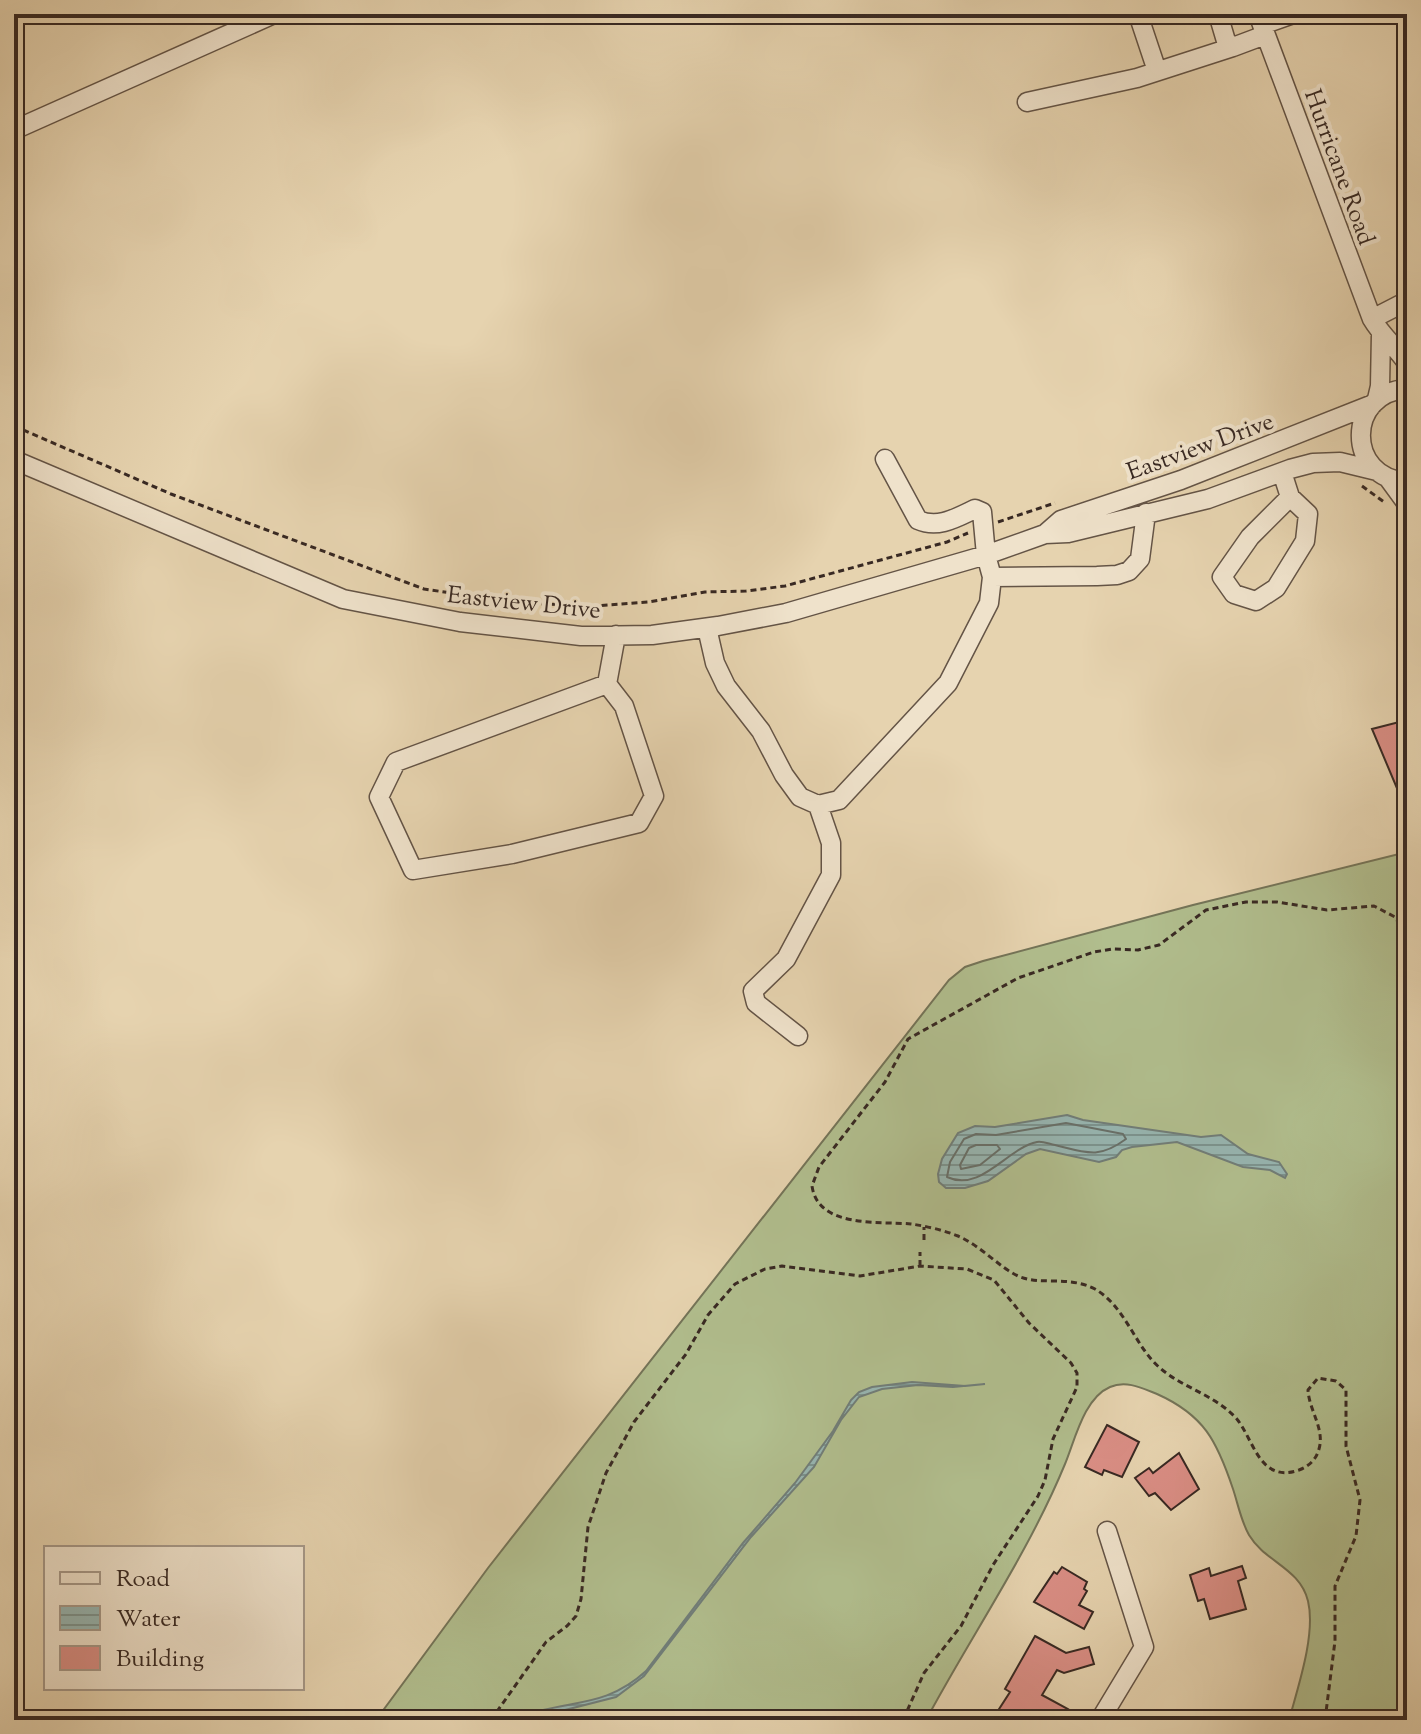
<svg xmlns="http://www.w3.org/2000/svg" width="1421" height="1734" viewBox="0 0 1421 1734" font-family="'Sorts Mill Goudy',serif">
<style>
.grass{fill:#b1be8e;stroke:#747458;stroke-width:2}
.water{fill:url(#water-rules);stroke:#717e79;stroke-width:2}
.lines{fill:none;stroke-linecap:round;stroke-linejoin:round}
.shore{stroke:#68706a;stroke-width:2}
.building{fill:#da8e85;stroke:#382923;stroke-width:2}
.minor-casing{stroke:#645446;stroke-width:21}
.path{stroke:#382923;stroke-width:3;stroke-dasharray:6 4;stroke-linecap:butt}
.minor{stroke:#efe2cb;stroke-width:18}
.labels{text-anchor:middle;stroke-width:8;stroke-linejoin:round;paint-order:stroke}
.street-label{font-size:24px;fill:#382923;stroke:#efe2cb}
</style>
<defs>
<pattern id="water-rules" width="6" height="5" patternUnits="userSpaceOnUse" patternTransform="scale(2)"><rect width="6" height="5" fill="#97b6b2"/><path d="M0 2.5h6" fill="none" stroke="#7c9490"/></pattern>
</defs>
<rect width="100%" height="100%" fill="#e6d3af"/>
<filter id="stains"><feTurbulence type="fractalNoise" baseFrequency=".0025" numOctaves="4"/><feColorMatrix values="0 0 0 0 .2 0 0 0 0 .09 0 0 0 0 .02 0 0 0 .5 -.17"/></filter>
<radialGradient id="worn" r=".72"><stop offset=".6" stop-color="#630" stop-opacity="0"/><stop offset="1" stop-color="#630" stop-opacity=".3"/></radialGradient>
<path class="grass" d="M1407 852V1720H1289C1298 1687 1316 1634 1308 1601 1300 1568 1265 1562 1249 1535 1241 1521 1238 1504 1233 1489 1217 1441 1204 1415 1157 1394 1142 1388 1126 1380 1110 1387 1084 1398 1075 1440 1065 1464 1028 1554 972 1634 926 1720H376L488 1568 949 980 965 967 983 961 1193 905Z"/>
<path class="water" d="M1067 1115 1083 1120 1201 1137 1221 1135 1248 1154 1279 1162 1287 1174 1285 1178 1270 1170 1243 1167 1177 1142 1132 1147 1122 1150 1116 1157 1099 1162 1040 1149 1026 1154 988 1181 965 1188H946L939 1182 938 1174 942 1159 958 1133 975 1126 995 1127Z
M912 1382 965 1386 985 1384 953 1387 918 1385 882 1389 859 1397 841 1420 814 1467 751 1537 644 1676 616 1697 526 1720H516C563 1697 601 1712 646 1671L743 1543 795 1483 833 1431 851 1400 859 1392 872 1387Z"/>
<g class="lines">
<path class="shore" d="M1066 1123 1123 1134 1126 1139C1099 1159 1087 1153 1055 1145 1049 1144 1043 1141 1037 1142 1007 1148 981 1193 947 1177L950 1162 964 1139 976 1134 996 1135Z
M976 1145H997L1000 1149 980 1165 961 1169 960 1165 969 1148Z"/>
</g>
<path class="building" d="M1407 720V812L1372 729Z
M1107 1425 1139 1442 1122 1477 1104 1470 1102 1475 1085 1467Z
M1179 1453 1199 1489 1171 1510 1155 1493 1149 1496 1135 1478 1149 1468 1153 1473Z
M1242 1566 1246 1578 1238 1581 1246 1609 1210 1619 1204 1599 1198 1601 1190 1575 1209 1568 1211 1576Z
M1062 1567 1087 1582 1084 1589 1087 1591 1079 1605 1093 1612 1084 1629 1034 1602 1054 1572 1057 1574Z
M1035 1636 1066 1653 1089 1647 1094 1664 1064 1673 1057 1670 1042 1695 1068 1709 1061 1720H1049L1039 1714 1036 1720H992L1010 1692 1005 1689Z"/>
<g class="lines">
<g class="minor-casing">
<path id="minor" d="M1138 14 1157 71
M1218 14 1226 41 1233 47 1265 35
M1258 14 1372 319C1382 336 1396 347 1407 363
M1262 25 1293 14
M1027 102 1137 78 1233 47
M14 130 274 14
M1372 319 1407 301
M1407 389C1346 392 1345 478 1407 482
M1377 399 1380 386 1381 334
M14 460 343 599 460 622 581 636 652 635 718 626 786 613 986 555 1045 534 1068 533 1208 499 1290 469 1313 463 1340 462 1377 471
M1282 472 1290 497 1308 514 1305 541 1276 588 1256 601 1234 594 1222 577 1250 537 1290 497
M1388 478 1407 504
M1045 534 1061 520 1181 480 1373 404
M992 577 1097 576 1117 575 1129 571 1140 559 1146 513
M707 628 715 663 726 686 761 731 784 775 800 797 818 805 839 800 948 683 989 603 992 577 986 555 982 512 975 509C956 518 938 529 918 520L885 459
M607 684 624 706 654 796 639 823 512 854 413 870 379 797 396 762 607 684 616 635
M798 1036 756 1003 753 991 786 959 831 875V843L818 805
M1100 1720 1144 1647 1107 1531"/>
</g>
<path class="path" d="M14 426 171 494 424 589 519 603 593 606 649 602 705 592 746 591 785 586 947 542 968 533
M1362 486 1384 502
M998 522 1055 503
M924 1240V1227
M920 1266V1252
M491 1720 546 1642 567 1626 576 1616 581 1599 588 1527 606 1473 634 1422 686 1354 708 1315 735 1284 765 1269 782 1266 860 1276 920 1266 967 1269 994 1280 1029 1323 1071 1363 1077 1373V1387L1053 1439 1045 1480 1038 1496 993 1565 961 1626 924 1673 903 1720
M1325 1720 1335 1641V1586L1356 1536 1360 1500 1346 1446V1390L1336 1381 1318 1378 1308 1390C1309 1410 1325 1429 1319 1449 1316 1460 1309 1466 1299 1470 1259 1484 1254 1439 1236 1418 1215 1395 1183 1388 1160 1368 1135 1347 1126 1307 1095 1289 1068 1275 1040 1286 1018 1276 999 1267 981 1246 958 1236 943 1230 926 1226 911 1224 881 1221 818 1229 812 1186L819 1167 885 1082 908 1039 1018 978 1094 952 1113 949 1138 950 1159 945 1206 910 1246 902H1277L1327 910 1374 906 1395 917 1402 928 1407 945"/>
<use href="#minor" class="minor"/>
</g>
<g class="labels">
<g class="street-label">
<text transform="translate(1340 167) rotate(70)" y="8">Hurricane Road</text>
<text transform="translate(1200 446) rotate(-20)" y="8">Eastview Drive</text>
<text transform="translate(524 602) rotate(6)" y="8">Eastview Drive</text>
</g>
</g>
<rect width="1421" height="1734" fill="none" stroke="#e6d3af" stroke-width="48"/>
<rect x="16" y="16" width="1389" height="1702" fill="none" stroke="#382923" stroke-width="4"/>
<rect x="24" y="24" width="1373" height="1686" fill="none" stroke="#382923" stroke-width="2"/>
<rect x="44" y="1546" width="260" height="144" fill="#efe2cb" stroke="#a69888" stroke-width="2"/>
<rect x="60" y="1572" width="40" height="12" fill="#efe2cb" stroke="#a69888" stroke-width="2"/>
<text x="116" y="1586" font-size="24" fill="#382923">Road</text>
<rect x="60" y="1606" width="40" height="24" fill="url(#water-rules)" stroke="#a69888" stroke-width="2"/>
<text x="116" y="1626" font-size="24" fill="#382923">Water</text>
<rect x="60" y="1646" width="40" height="24" fill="#da8e85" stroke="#a69888" stroke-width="2"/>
<text x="116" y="1666" font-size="24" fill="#382923">Building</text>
<rect width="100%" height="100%" filter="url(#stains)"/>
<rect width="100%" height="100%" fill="url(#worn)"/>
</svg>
